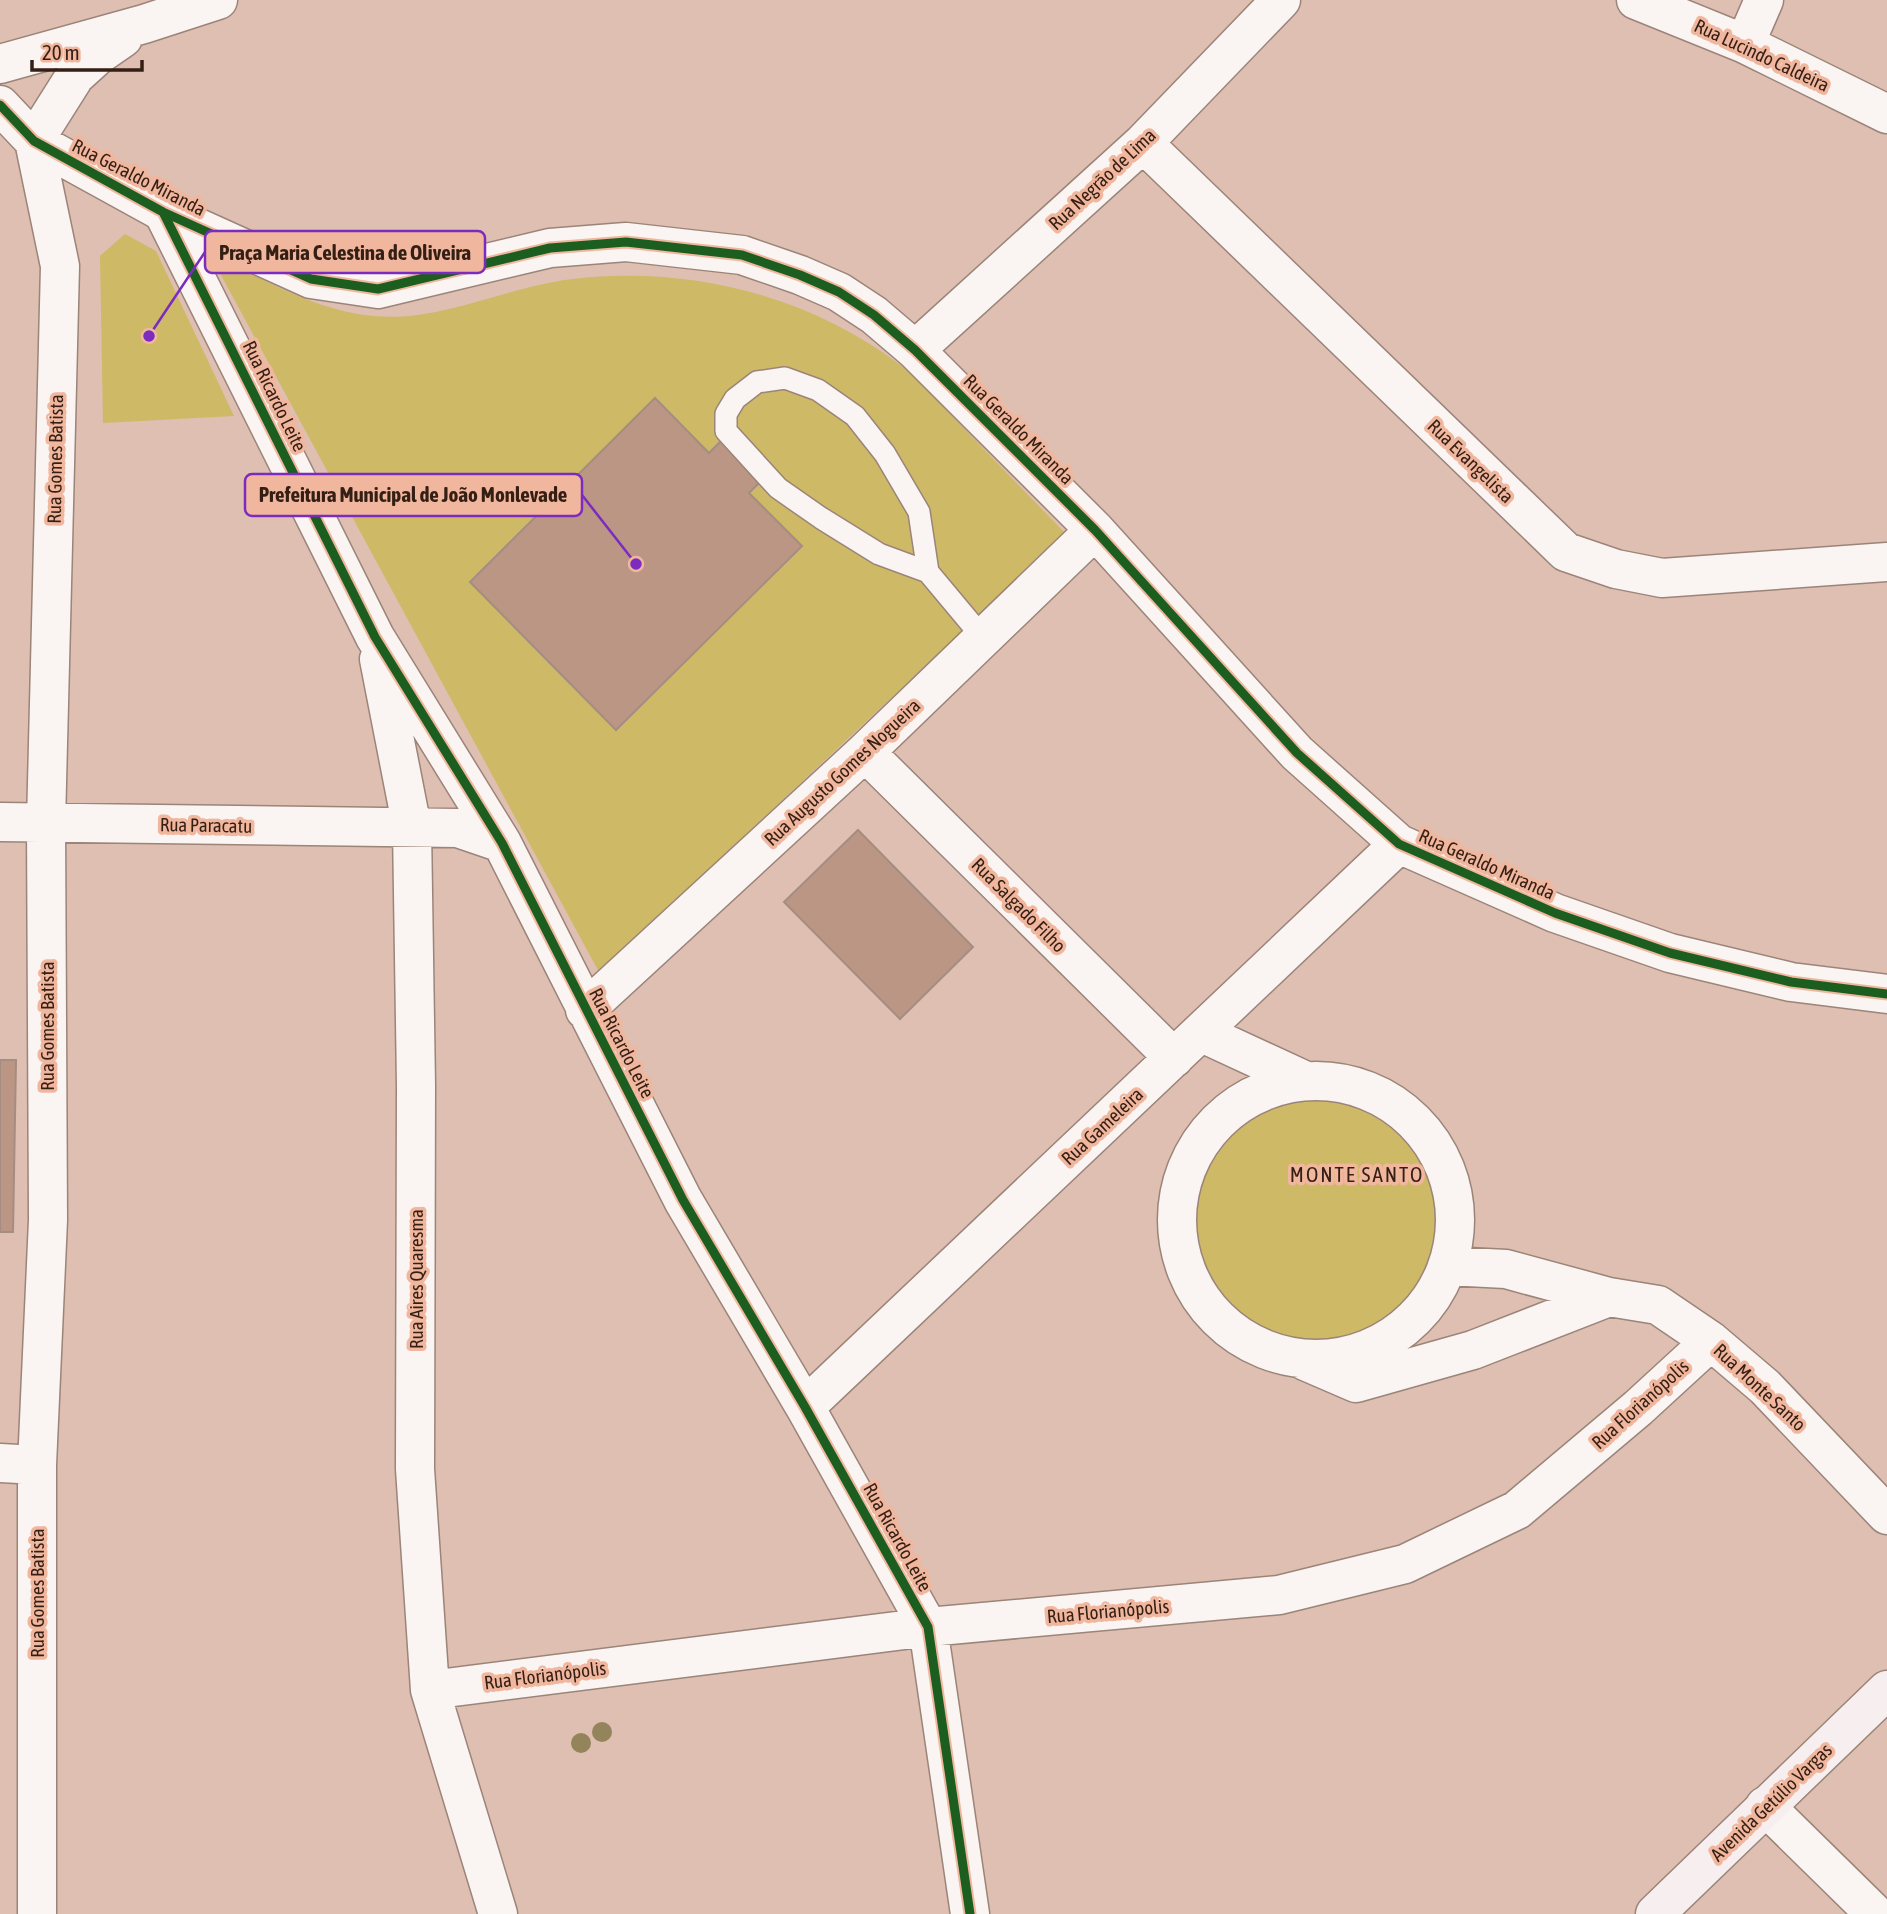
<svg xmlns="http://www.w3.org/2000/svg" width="1887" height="1914" viewBox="0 0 1887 1914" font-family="'Asap Condensed',sans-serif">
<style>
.green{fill:#ceb966}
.building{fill:#bb9684;stroke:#a58d82;stroke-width:2}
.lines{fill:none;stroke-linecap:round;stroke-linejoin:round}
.lane-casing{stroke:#9b8479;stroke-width:24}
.street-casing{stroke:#9b8479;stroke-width:41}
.secondary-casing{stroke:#9b8479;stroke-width:41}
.lane{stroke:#faf5f3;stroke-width:21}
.street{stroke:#faf5f3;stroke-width:38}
.secondary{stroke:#f7efef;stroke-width:38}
.cycleway-casing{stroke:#f1b79e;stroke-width:13}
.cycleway{stroke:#1b5e20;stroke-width:9}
.tree{fill:#94845c}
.labels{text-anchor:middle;stroke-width:7;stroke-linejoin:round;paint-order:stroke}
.street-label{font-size:19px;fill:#351f15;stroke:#f1b79e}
.neighbourhood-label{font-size:21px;letter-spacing:2px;fill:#351f15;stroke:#f1b79e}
.leader{fill:none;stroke:#7b2cbf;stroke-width:2.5}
.callout-dot{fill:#7b2cbf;stroke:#f1b79e;stroke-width:2.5}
.callout{fill:#f1b79e;stroke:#7b2cbf;stroke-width:2.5}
.callout-label{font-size:21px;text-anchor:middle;font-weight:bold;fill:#351f15}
</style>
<rect width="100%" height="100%" fill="#debfb1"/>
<path class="green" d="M125 234 156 251 234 416 103 423 100 256Z
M209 253C279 287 343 328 424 314 474 306 522 285 573 279 690 265 810 296 903 367 923 382 939 403 956 420 992 458 1029 496 1066 534L599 972Z
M1196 1221a120 120 0 1 1 240 0a120 120 0 1 1-240 0Z"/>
<path class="building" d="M655 398 709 453 725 437 765 477 749 493 802 546 616 730 470 582Z
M858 830 973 947 900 1019 784 902Z
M0 1060H16L13 1232H0Z"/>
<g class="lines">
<g class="lane-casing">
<path id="lane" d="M928 572 919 512 885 454 855 416 818 390 785 378 757 382 735 399 726 414V431L778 488 821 518 879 554 928 572 984 639"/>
</g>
<g class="street-casing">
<path id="street" d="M1636 0 1745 44 1887 114
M1745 44 1764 0
M0 64 144 24 218 0
M0 105 34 141 163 212 311 279 378 289 550 248 626 242 742 255 800 275 839 292 874 315 915 350 1095 530 1297 753 1399 844 1555 913 1670 953 1791 982 1887 994
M34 141 60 266 46 823 48 1220 37 1465V1914
M34 141 75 76 97 56 123 38
M1143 143 1566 552 1616 569 1662 578 1887 562
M163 212 375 637 502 843 683 1200 805 1407 928 1627 970 1914
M915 350 1143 143 1281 0
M379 659 412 828 416 1086 415 1469 430 1690 498 1914
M865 752 1174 1058
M0 822 458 828 502 843
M585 1010 865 752 1095 530
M1202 1033 1306 1081
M1177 1220a139 139 0 1 1 278 0a139 139 0 1 1-278 0Z
M1448 1266 1506 1269 1609 1297 1658 1305 1711 1341 1765 1387 1887 1515
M1305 1361 1356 1383 1473 1350 1609 1297
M805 1407 1399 844
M0 1463 37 1465
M430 1690 928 1627 1279 1595 1405 1564 1517 1510 1638 1408 1711 1341
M1765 1806 1875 1914"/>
</g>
<g class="secondary-casing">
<path id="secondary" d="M1655 1914 1887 1690"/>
</g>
<use href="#lane" class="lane"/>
<use href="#street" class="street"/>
<use href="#secondary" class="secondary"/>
<g class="cycleway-casing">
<path id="cycleway" d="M0 105 34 141 163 212 311 279 378 289 550 248 626 242 742 255 800 275 839 292 874 315 915 350 1095 530 1297 753 1399 844 1555 913 1670 953 1791 982 1887 994
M163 212 375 637 502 843 683 1200 805 1407 928 1627 970 1914"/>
</g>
<use href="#cycleway" class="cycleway"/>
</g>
<g class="tree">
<circle cx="602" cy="1732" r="10"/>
<circle cx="581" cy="1743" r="10"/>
</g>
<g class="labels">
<g class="street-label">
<text transform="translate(1762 55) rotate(25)" y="7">Rua Lucindo Caldeira</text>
<text transform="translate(139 177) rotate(27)" y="7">Rua Geraldo Miranda</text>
<text transform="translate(1102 179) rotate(-43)" y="7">Rua Negrão de Lima</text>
<text transform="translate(275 396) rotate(64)" y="7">Rua Ricardo Leite</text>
<text transform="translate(1019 429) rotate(45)" y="7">Rua Geraldo Miranda</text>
<text transform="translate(55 459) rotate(-89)" y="7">Rua Gomes Batista</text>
<text transform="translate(1471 461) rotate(44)" y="7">Rua Evangelista</text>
<text transform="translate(842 772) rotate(-43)" y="7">Rua Augusto Gomes Nogueira</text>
<text transform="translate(206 825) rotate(1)" y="7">Rua Paracatu</text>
<text transform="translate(1487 864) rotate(24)" y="7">Rua Geraldo Miranda</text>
<text transform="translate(1019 905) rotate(45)" y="7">Rua Salgado Filho</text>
<text transform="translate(47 1026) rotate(-90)" y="7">Rua Gomes Batista</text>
<text transform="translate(622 1043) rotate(63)" y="7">Rua Ricardo Leite</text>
<text transform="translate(1102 1126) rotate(-43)" y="7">Rua Gameleira</text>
<text transform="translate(416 1279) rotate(-90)" y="7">Rua Aires Quaresma</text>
<text transform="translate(1760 1387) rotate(43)" y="7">Rua Monte Santo</text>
<text transform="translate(1640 1404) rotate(-42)" y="7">Rua Florianópolis</text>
<text transform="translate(898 1537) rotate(61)" y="7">Rua Ricardo Leite</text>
<text transform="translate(37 1593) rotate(-90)" y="7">Rua Gomes Batista</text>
<text transform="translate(1108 1611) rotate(-5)" y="7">Rua Florianópolis</text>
<text transform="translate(545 1675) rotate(-7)" y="7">Rua Florianópolis</text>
<text transform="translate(1771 1802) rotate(-44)" y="7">Avenida Getúlio Vargas</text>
</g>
<g class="neighbourhood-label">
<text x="1357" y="1182">MONTE SANTO</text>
</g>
</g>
<path class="leader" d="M149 336L205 252M636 564L582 495"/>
<g class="callout-dot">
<circle cx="149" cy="336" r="7"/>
<circle cx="636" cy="564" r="7"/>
</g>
<g class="callout">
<rect x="205" y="231" width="280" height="42" rx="7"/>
<rect x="245" y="474" width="337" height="42" rx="7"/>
</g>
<g class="callout-label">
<text x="345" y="260">Praça Maria Celestina de Oliveira</text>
<text x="413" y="502">Prefeitura Municipal de João Monlevade</text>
</g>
<path d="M32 60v10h110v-10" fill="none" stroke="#351f15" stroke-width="3.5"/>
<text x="42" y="60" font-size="21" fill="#351f15" stroke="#f1b79e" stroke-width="5" paint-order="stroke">20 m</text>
</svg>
